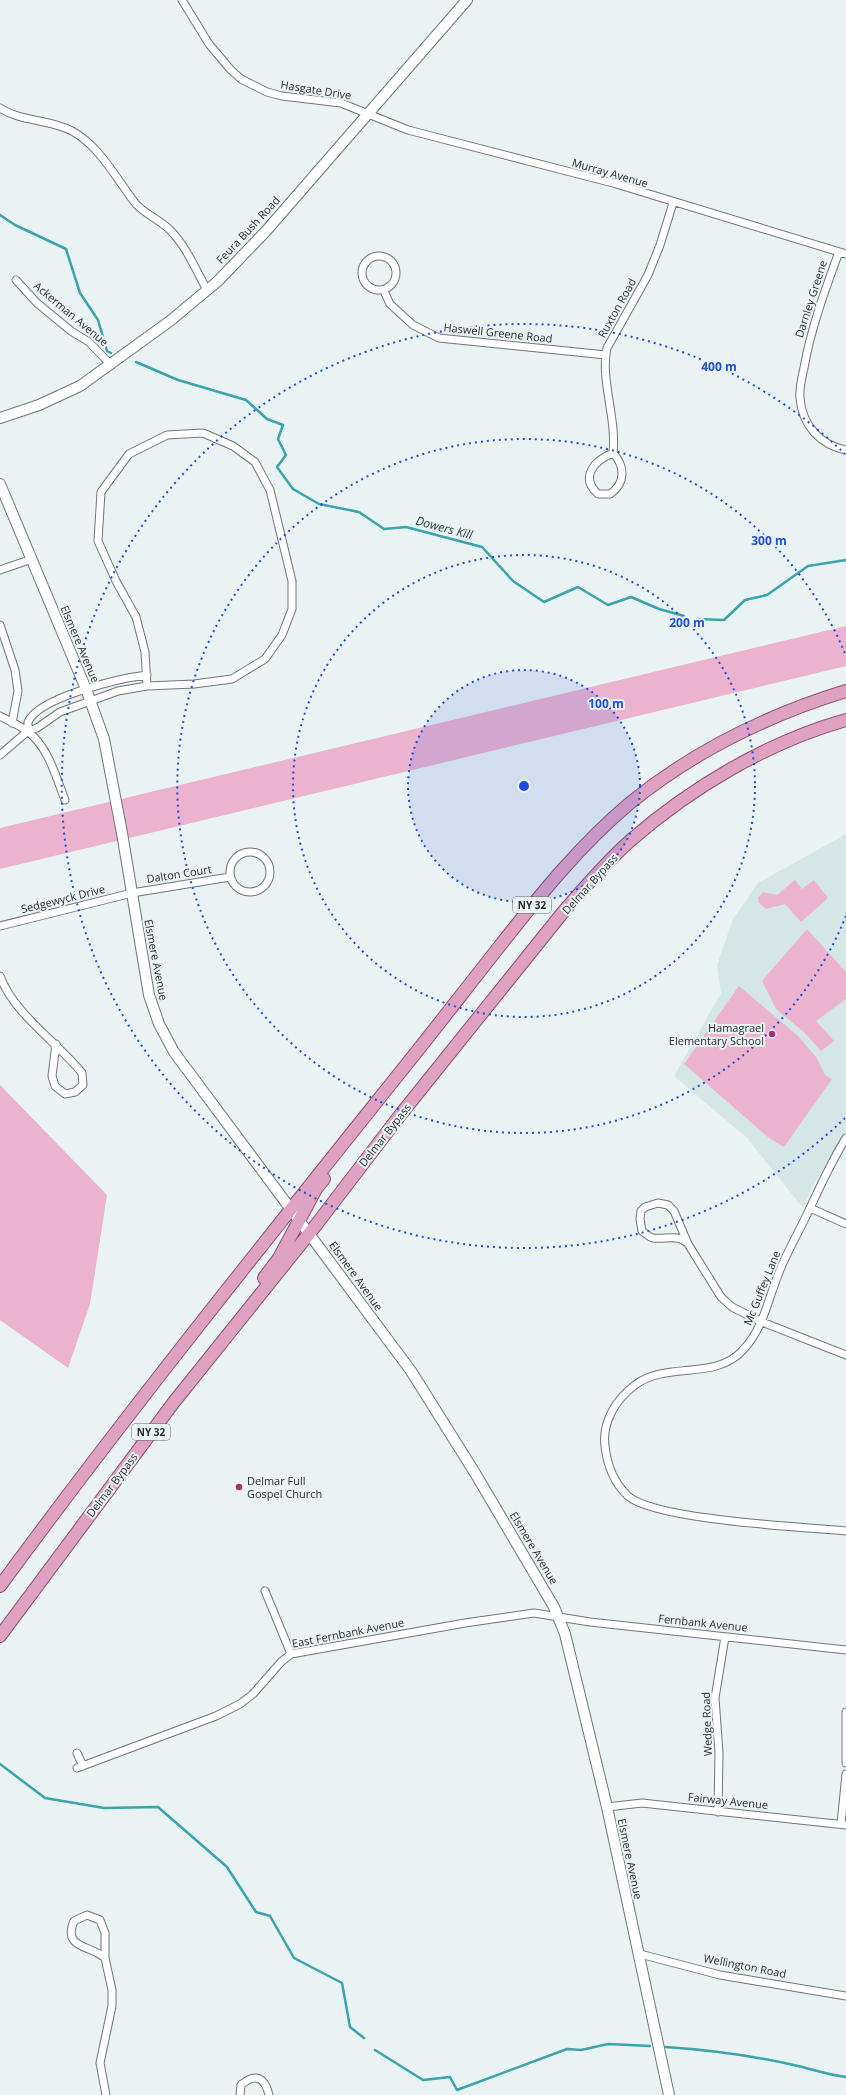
<svg xmlns="http://www.w3.org/2000/svg" width="846" height="2095" viewBox="0 0 846 2095" font-family="'Open Sans',sans-serif">
<style>
.built{fill:#d5e6e7}
.green{fill:#ecb3cf}
.lines{fill:none;stroke-linecap:round;stroke-linejoin:round}
.stream{stroke:#3aa3ab;stroke-width:2.5}
.street-casing{stroke:#6d7575;stroke-width:9}
.secondary-casing{stroke:#6d7575;stroke-width:12}
.primary-casing{stroke:#915074;stroke-width:14}
.street{stroke:#fff;stroke-width:7}
.secondary{stroke:#fff;stroke-width:10}
.primary{stroke:#dfa2c3;stroke-width:12}
.ring{fill:none;stroke:#1d4ed8;stroke-width:2;stroke-dasharray:2 4}
.poi-dot{fill:#ab2b79;stroke:#eaf3f4;stroke-width:1.5}
.labels{text-anchor:middle;stroke-width:4;stroke-linejoin:round;paint-order:stroke}
.shield{fill:#eaf3f4;stroke:#626768;stroke-width:1}
.shield-label{font-size:10px;font-weight:bold;fill:#282b2c}
.street-label{font-size:11px;fill:#282b2c;stroke:#eaf3f4}
.poi-label{font-size:11px;fill:#282b2c;stroke:#eaf3f4;text-anchor:end}
.water-label{font-size:12px;font-style:italic;fill:#1e3637;stroke:#eaf3f4}
.centre{fill:#1d4ed8;stroke:#eaf3f4;stroke-width:2}
.ring-label{font-size:12px;text-anchor:middle;font-weight:bold;fill:#1d4ed8;stroke:#eaf3f4;stroke-width:4;stroke-linejoin:round;paint-order:stroke}
</style>
<rect width="100%" height="100%" fill="#eaf3f4"/>
<path class="built" d="M846 834V1131L812 1187 803 1208 747 1138 674 1076 721 993 717 965 733 919 758 883Z"/>
<path class="green" d="M846 626V666L0 869V828Z
M795 880 802 889 814 880 828 898 801 922 785 904 766 909 759 903 758 898 763 892 777 895Z
M807 929 846 972V999L816 1021 834 1041 821 1051 805 1033 776 1009 762 981Z
M739 986 798 1036 816 1057 825 1075 832 1079 784 1147 769 1138 684 1064Z
M0 1085 107 1195 90 1304 68 1368 0 1320Z"/>
<g class="lines">
<path class="stream" d="M0 215 15 225 66 249 80 293 98 320 107 351 111 353
M136 362 178 380 246 400 267 419 283 425 278 439 286 455 277 467 293 489 319 504 359 512 384 529 406 527 482 547 513 581 544 602 578 587 608 605 631 597 659 609 684 616
M697 619 724 620 745 600 767 595 808 566 846 560
M0 1764 45 1798 104 1808 158 1807 227 1867 256 1912 270 1916 294 1958 342 1983 350 2027 364 2038
M666 2047C711 2050 755 2056 798 2066 814 2070 829 2075 846 2077
M375 2050 423 2080 450 2077 457 2090 567 2049 581 2050 608 2044 650 2046"/>
<g class="street-casing">
<path id="street" d="M182 0 209 44 230 69 241 79 267 92 282 96 341 103 408 130 613 183 846 254
M0 108C21 122 50 119 72 131 100 146 117 180 136 204 145 214 160 220 170 230 186 246 196 270 207 290
M839 252C825 290 811 328 804 368 802 377 799 388 800 398 802 425 820 445 846 450
M362 273a17 17 0 1 1 34 0a17 17 0 1 1-34 0Z
M16 280 37 303 71 331 89 342 111 365
M384 291 390 304 413 325 439 338 606 355
M203 433 233 446 255 462 270 490 292 581V609L282 635 265 659 232 679 194 684 147 686 145 652 136 617 116 581 98 541 101 492 129 454 167 435Z
M613 453C617 419 600 379 607 348L648 275 660 245 673 203
M613 453C625 466 626 483 610 494H598C579 477 595 460 613 453Z
M0 570 32 559
M0 625 15 670 18 691 12 723
M0 716C9 721 19 725 27 731 48 746 56 777 65 800
M28 731C28 729 28 724 28 722 39 697 121 678 147 675
M0 755 28 731 37 728 60 712 118 691 147 686
M230 872a20 20 0 1 1 40 0a20 20 0 1 1-40 0Z
M0 926 132 893 230 877
M0 976C14 1014 57 1042 82 1073L83 1085 75 1092 65 1094 55 1086 52 1076 56 1044
M846 1138C831 1162 821 1185 809 1210 800 1230 788 1250 780 1270 768 1298 764 1328 743 1350 715 1381 667 1361 635 1385 616 1399 602 1422 605 1446 607 1464 614 1483 628 1496 655 1520 803 1527 846 1531
M810 1208 846 1224
M688 1244C678 1233 665 1240 653 1238 650 1238 645 1233 642 1231L640 1219 641 1211 645 1207 658 1203 668 1205 674 1211 688 1244 721 1297 732 1307 762 1322 846 1355
M265 1591 291 1654
M846 1712V1763
M77 1753 83 1766
M77 1768 216 1716 240 1704 253 1694 281 1662 291 1654 465 1623 534 1613 590 1622 846 1650
M607 1807 642 1803 846 1825
M718 1812 719 1753 715 1698 725 1637
M841 1824 846 1774
M87 1915 100 1920 105 1933V1958C91 1945 62 1949 74 1921Z
M640 1954 720 1975 846 1996
M105 1958 112 1990V2006L100 2063 106 2095
M240 2095 241 2085C256 2072 265 2078 269 2095"/>
</g>
<g class="secondary-casing">
<path id="secondary" d="M0 418 39 405 80 386 170 321 218 281 266 231 467 0
M0 484 86 689 104 739 122 833 149 995 159 1024 174 1052 411 1371 475 1473 554 1607 565 1634 607 1807 669 2095"/>
</g>
<g class="primary-casing">
<path id="primary" d="M264 1278 279 1258 316 1189 324 1179
M0 1586C128 1412 263 1244 398 1075 432 1033 465 990 499 947 539 896 580 845 630 803 694 751 768 715 846 691
M0 1636 174 1402 316 1225 401 1114 564 911C585 887 606 862 631 840 692 787 768 742 846 720"/>
</g>
<use href="#street" class="street"/>
<use href="#secondary" class="secondary"/>
<use href="#primary" class="primary"/>
</g>
<circle cx="524" cy="786" r="116" fill="#1d4ed8" fill-opacity=".12"/>
<g class="ring">
<circle cx="524" cy="786" r="116"/>
<circle cx="524" cy="786" r="231"/>
<path d="M846 916A347 347 0 1 1 846 656"/>
<path d="M845 1118A462 462 0 1 1 845 454"/>
</g>
<g class="poi-dot">
<circle cx="772" cy="1034" r="4"/>
<circle cx="239" cy="1487" r="4"/>
</g>
<g class="labels">
<g class="shield">
<rect x="513" y="897" width="38" height="16" rx="3"/>
<rect x="132" y="1424" width="38" height="16" rx="3"/>
</g>
<g class="shield-label">
<text x="532" y="909">NY 32</text>
<text x="151" y="1436">NY 32</text>
</g>
<g class="street-label">
<text transform="translate(316 90) rotate(9)" y="4">Hasgate Drive</text>
<text transform="translate(610 173) rotate(16)" y="4">Murray Avenue</text>
<text transform="translate(248 230) rotate(-47)" y="4">Feura Bush Road</text>
<text transform="translate(811 299) rotate(-72)" y="4">Darnley Greene</text>
<text transform="translate(617 308) rotate(-61)" y="4">Ruxton Road</text>
<text transform="translate(71 314) rotate(40)" y="4">Ackerman Avenue</text>
<text transform="translate(498 333) rotate(6)" y="4">Haswell Greene Road</text>
<text transform="translate(80 644) rotate(67)" y="4">Elsmere Avenue</text>
<text transform="translate(179 874) rotate(-9)" y="4">Dalton Court</text>
<text transform="translate(590 884) rotate(-48)" y="4">Delmar Bypass</text>
<text transform="translate(63 899) rotate(-14)" y="4">Sedgewyck Drive</text>
<text transform="translate(156 960) rotate(79)" y="4">Elsmere Avenue</text>
<text transform="translate(385 1135) rotate(-52)" y="4">Delmar Bypass</text>
<text transform="translate(356 1276) rotate(54)" y="4">Elsmere Avenue</text>
<text transform="translate(762 1288) rotate(-68)" y="4">Mc Guffey Lane</text>
<text transform="translate(112 1485) rotate(-53)" y="4">Delmar Bypass</text>
<text transform="translate(534 1548) rotate(59)" y="4">Elsmere Avenue</text>
<text transform="translate(703 1623) rotate(6)" y="4">Fernbank Avenue</text>
<text transform="translate(348 1633) rotate(-11)" y="4">East Fernbank Avenue</text>
<text transform="translate(707 1724) rotate(-92)" y="4">Wedge Road</text>
<text transform="translate(728 1801) rotate(6)" y="4">Fairway Avenue</text>
<text transform="translate(630 1859) rotate(78)" y="4">Elsmere Avenue</text>
<text transform="translate(745 1966) rotate(11)" y="4">Wellington Road</text>
</g>
<g class="poi-label">
<text x="764" y="1032">Hamagrael<tspan x="764" dy="13">Elementary School</tspan></text>
<text x="247" y="1485" text-anchor="start">Delmar Full<tspan x="247" dy="13">Gospel Church</tspan></text>
</g>
<g class="water-label">
<text transform="translate(444 528) rotate(15)" y="4">Dowers Kill</text>
</g>
</g>
<circle cx="524" cy="786" r="6" class="centre"/>
<g class="ring-label">
<text x="719" y="371">400 m</text>
<text x="769" y="545">300 m</text>
<text x="687" y="627">200 m</text>
<text x="606" y="708">100 m</text>
</g>
</svg>
